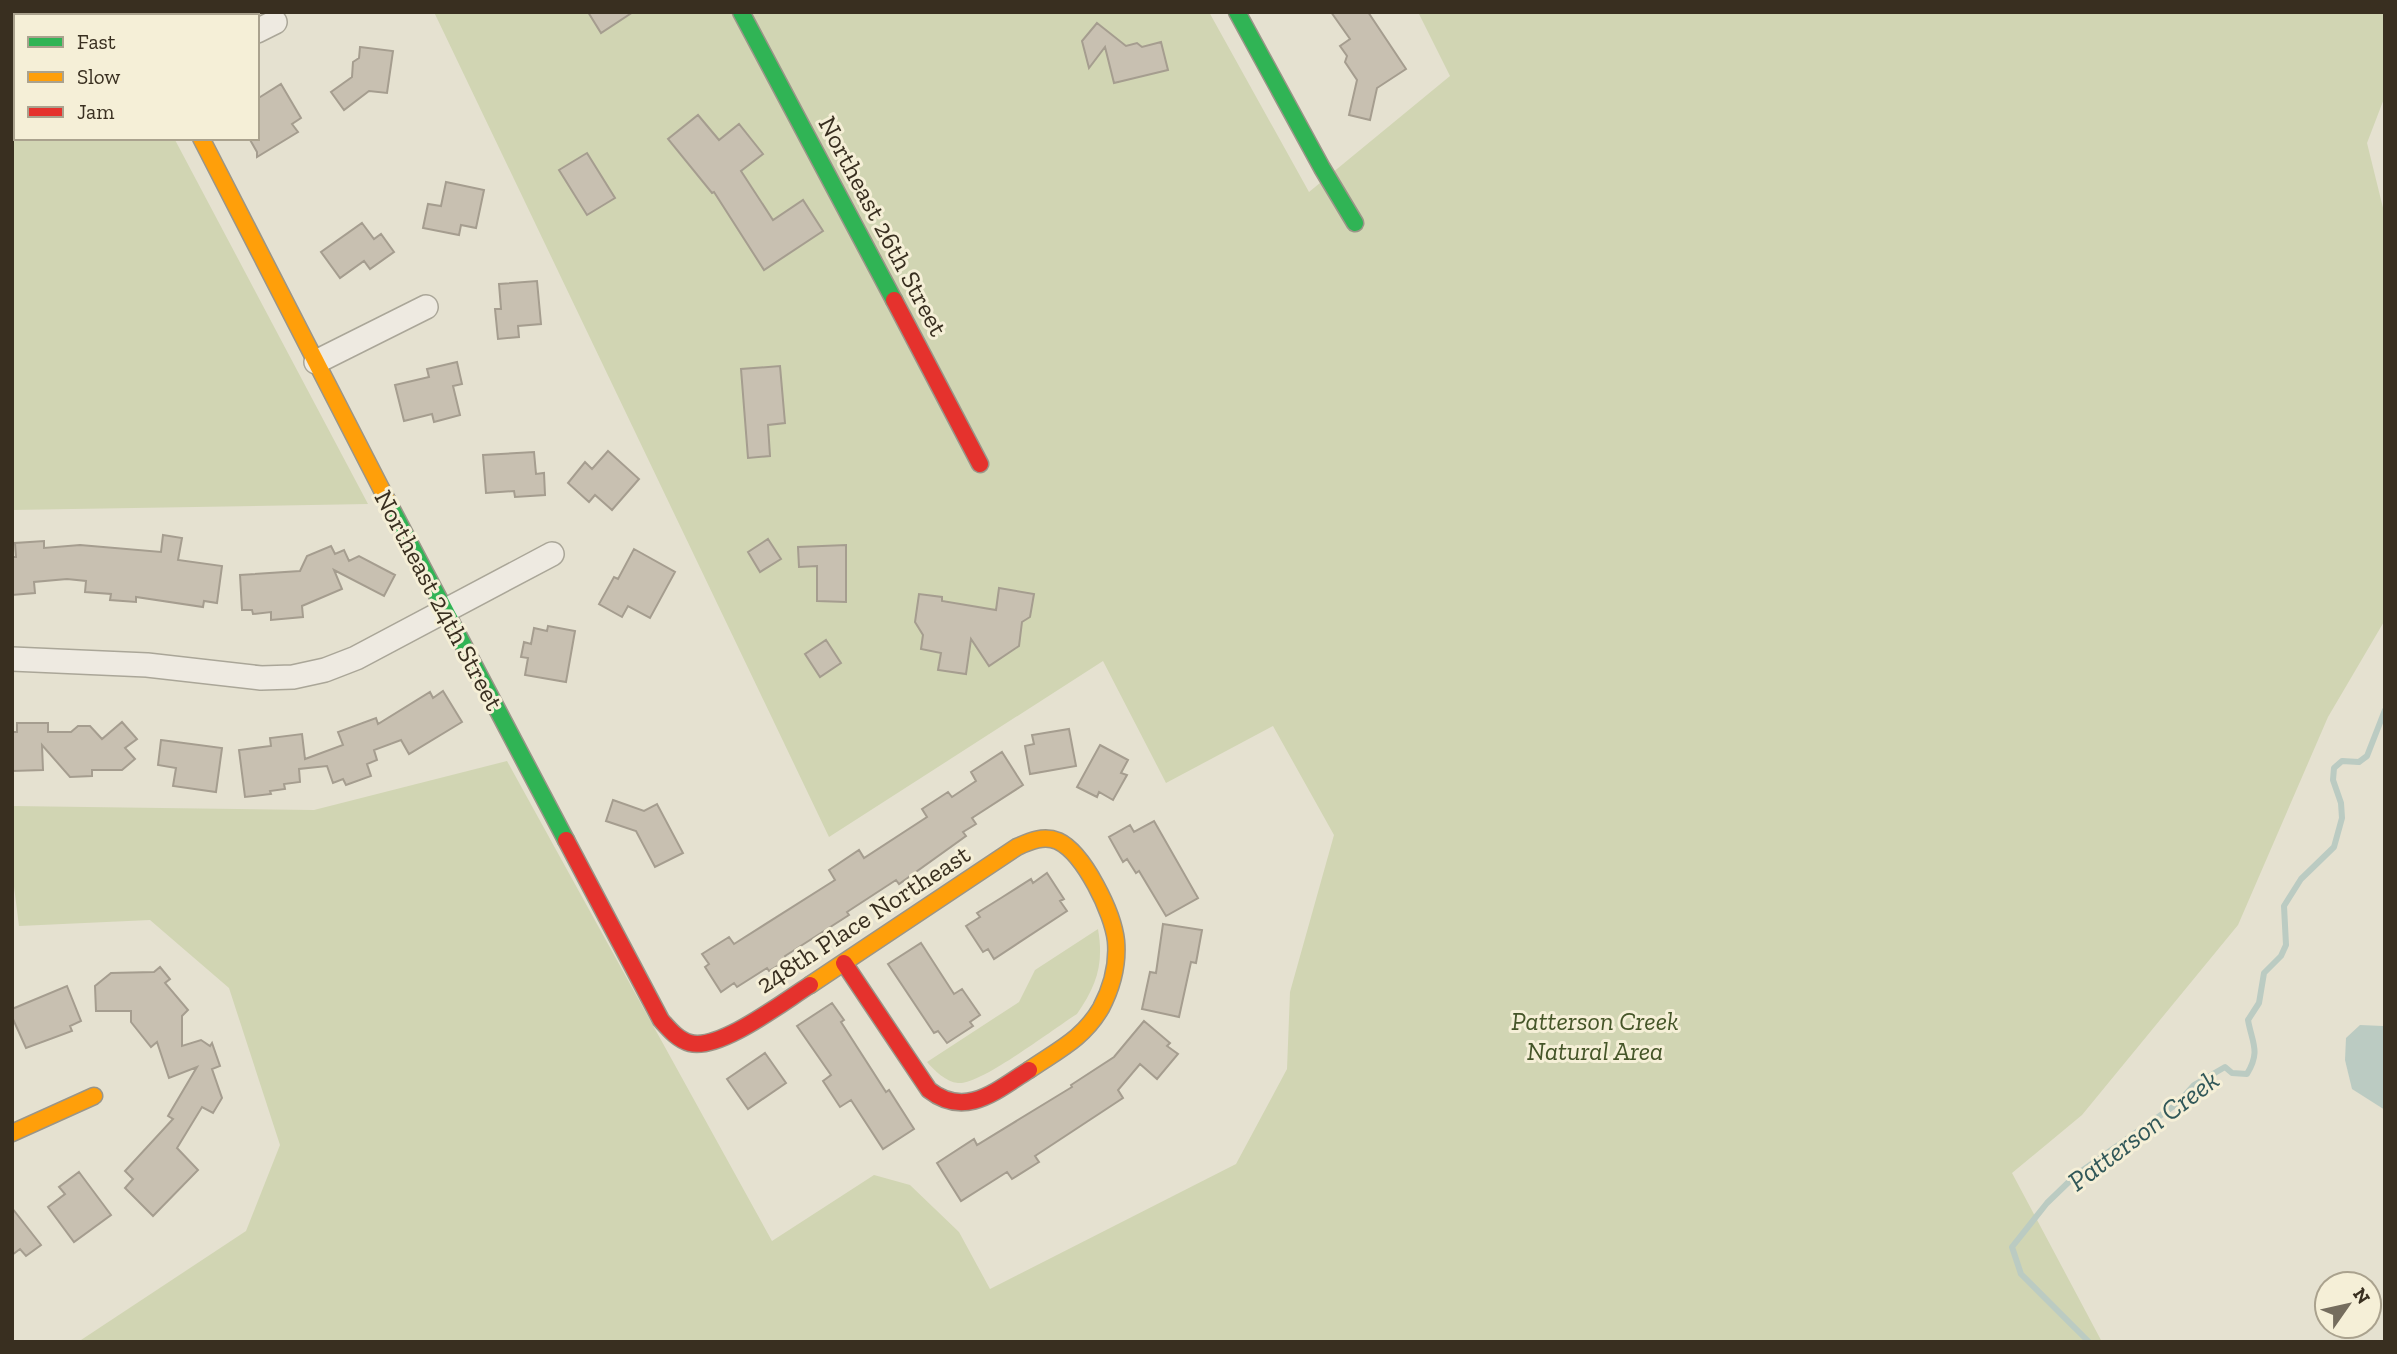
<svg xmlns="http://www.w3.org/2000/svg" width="2397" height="1354" viewBox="0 0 2397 1354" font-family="'Zilla Slab',serif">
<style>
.green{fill:#d1d5b3}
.water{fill:#bbcbc2}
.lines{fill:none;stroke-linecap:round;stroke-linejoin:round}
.stream{stroke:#bbcbc2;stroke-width:6}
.building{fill:#c8c0b1;stroke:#a59d8f;stroke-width:2}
.street-casing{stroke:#aaa698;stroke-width:26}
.fast-casing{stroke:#9a9588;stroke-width:19}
.slow-casing{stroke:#9a9588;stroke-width:19}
.jam-casing{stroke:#9a9588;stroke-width:19}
.street{stroke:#eeeae1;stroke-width:23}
.fast{stroke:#30b455;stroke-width:16}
.slow{stroke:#ff9f0a;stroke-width:16}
.jam{stroke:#e5322d;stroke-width:16}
.labels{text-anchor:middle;stroke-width:6;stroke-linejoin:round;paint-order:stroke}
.street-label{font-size:26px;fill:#392f20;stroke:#f5efd7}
.park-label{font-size:26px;font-style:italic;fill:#455528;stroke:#f5efd7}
.water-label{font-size:28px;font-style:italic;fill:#305758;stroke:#f5efd7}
</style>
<rect width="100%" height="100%" fill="#e5e1d0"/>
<path class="green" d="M12 12H107L109 16H16V138H174L368 504 12 510Z
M434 12H1209L1309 192 1450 76 1418 12H2385V96L2367 143 2385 216V620L2328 717 2238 925 2082 1115 2012 1173 2102 1342H78L246 1231 280 1145 229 988 150 920 19 926 12 871V806L314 810 507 761 772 1241 874 1175 910 1185 959 1232 990 1289 1236 1164 1287 1069 1290 992 1334 835 1273 726 1166 783 1103 661 829 837Z
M1098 929C1104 964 1097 985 1077 1014 1056 1027 979 1086 958 1083 946 1082 934 1070 927 1062L1019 1002 1035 970Z"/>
<path class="water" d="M2360 1025 2383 1026 2385 1028V1110L2352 1089 2345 1060 2346 1038Z"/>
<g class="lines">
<path class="stream" d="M2089 1342 2021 1274 2012 1247 2047 1203 2076 1175 2178 1103 2194 1085 2225 1067 2232 1073 2247 1074C2261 1051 2252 1043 2248 1020L2259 1003 2264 973 2281 956 2286 945 2284 906 2301 879 2334 847 2342 818 2341 803 2333 780 2334 768 2342 761 2359 762 2367 756 2385 710"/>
</g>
<path class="building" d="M588 12H633L601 33Z
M1331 12H1368L1406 69 1377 88 1370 120 1349 115 1357 80 1345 62 1347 56 1340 46 1350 39Z
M1097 23 1126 46 1137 43 1142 47 1161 42 1168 70 1114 83 1105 47 1089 68 1082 41Z
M360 47 393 51 387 93 369 91 344 110 331 92 352 77 353 62 359 58Z
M281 84 301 118 292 124 298 132 257 157V152L249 138H257V99Z
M698 115 719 140 739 124 763 154 741 171 773 220 803 200 823 231 764 270 714 192 712 193 668 139Z
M587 153 615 198 587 215 559 170Z
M446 182 484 190 476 228 461 225 459 235 423 228 428 204 441 206Z
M362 223 374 239 381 234 394 252 370 269 364 261 340 278 321 252Z
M537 281 541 324 518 326 519 337 498 339 495 309H501L499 284Z
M457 362 462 384 453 386 460 415 434 422 432 414 404 421 395 385 429 377 427 369Z
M780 366 785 423 768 425 770 456 748 458 741 369Z
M608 451 639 479 612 510 595 495 589 502 568 483 585 462 592 469Z
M534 452 536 474 544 473 545 495 515 497 514 491 486 493 483 455Z
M163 535 182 538 178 560 222 566 217 603 204 601 203 607 136 597V602L110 600 111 594 85 592 86 581 67 579 34 582 35 593 12 595V557H16L15 543 44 541V548L80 545 161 552Z
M768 539 781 559 760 572 748 552Z
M846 545V602L817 601V566L799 567 798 547Z
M331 546 335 554 344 550 349 561 359 556 395 575 384 596 334 570 342 589 302 606 303 617 271 620V612L253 614 252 610H242L240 575 300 571 307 556Z
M634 549 675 572 650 618 628 606 622 617 599 604 614 577 618 579Z
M999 588 1034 594 1030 617 1022 622 1019 646 989 666 971 639 966 674 938 670 941 653 921 649 923 635 915 622 919 594 942 597V601L996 610Z
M548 626 575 631 566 682 525 675 528 658 521 657 524 642 531 644 534 628 547 631Z
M826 640 841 663 820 677 805 654Z
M443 691 462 722 409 754 401 740 374 750 377 760 367 764 371 776 346 785 343 779 333 783 327 766 299 769 300 782 284 784 285 789 270 791 271 794 245 797 239 750 271 746 270 738 302 734 305 759 343 745 338 732 376 718 378 724 430 692 433 698Z
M122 722 137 739 125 748 135 759 122 770H92V776L70 777 42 745 43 770 12 771V732H17V723H48V732H71L78 726H90L102 739Z
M1069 729 1076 766 1030 774 1025 746 1034 744 1032 735Z
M161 740 222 748 216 792 173 786 176 768 158 765Z
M1100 745 1128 760 1121 773 1127 775 1113 800 1099 792 1097 797 1077 787Z
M1002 752 1023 785 972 818 976 824 963 832 966 836 899 884 896 880 847 912 849 915 785 956 787 960 769 971 767 968 737 987 734 983 721 992 705 967 709 964 702 954 729 937 734 944 835 880 829 870 859 850 864 858 927 817 922 809 948 792 952 797 976 781 971 772Z
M613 800 644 811 657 804 683 853 655 867 636 831 606 821Z
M1154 821 1198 898 1166 916 1139 871 1136 873 1127 859 1123 862 1109 837 1130 825 1134 832Z
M1047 873 1064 899 1060 901 1067 911 994 959 988 949 983 952 966 926 980 917 977 913 1001 898 1031 879 1033 883Z
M1163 924 1202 930 1196 963 1191 962 1179 1017 1142 1009 1150 972 1156 973Z
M921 943 954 994 962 989 980 1015 970 1022 973 1026 947 1043 938 1031 934 1033 888 964Z
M160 967 170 979 165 983 188 1010 182 1016V1046L201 1040 210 1046 212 1043 220 1066 212 1069 222 1098 213 1113 202 1107 177 1148 198 1170 153 1216 125 1188 133 1179 125 1171 173 1119 168 1116 197 1067 169 1078 157 1042 151 1047 131 1022V1011H96L95 986 111 973 154 972Z
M67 986 81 1021 70 1026 72 1031 26 1048 12 1017V1009Z
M832 1003 844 1020 841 1022 886 1092 889 1090 914 1129 883 1149 851 1100 840 1107 823 1081 831 1075 797 1026Z
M1144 1021 1170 1043 1167 1046 1178 1054 1157 1079 1140 1064 1118 1090 1123 1098 1035 1156 1039 1162 1012 1179 1007 1172 961 1201 937 1163 974 1139 977 1145 1072 1087 1071 1085 1114 1057Z
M765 1053 786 1083 748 1109 727 1079Z
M79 1172 111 1215 74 1242 48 1207 65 1194 59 1187Z
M12 1208 41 1245 26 1256 20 1249 12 1255Z"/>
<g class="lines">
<g class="street-casing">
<path id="street" d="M135 12 137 16
M257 31 275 22
M316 362 426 307
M12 659 147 665 261 678 293 677 325 670 356 658 552 554"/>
</g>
<g class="fast-casing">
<path id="fast" d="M741 12 894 300
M1237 12 1322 168 1355 223
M387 500 566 840"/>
</g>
<g class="slow-casing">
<path id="slow" d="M201 138 387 500
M810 985 1017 847C1030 841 1044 835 1058 841 1084 853 1113 913 1116 941 1118 964 1112 987 1101 1008 1083 1039 1058 1050 1029 1070
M12 1133 94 1096"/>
</g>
<g class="jam-casing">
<path id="jam" d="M894 300 980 464
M566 840 661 1020C669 1029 678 1040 690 1043 720 1051 784 1001 810 985
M844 963 929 1090C966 1119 997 1090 1029 1070"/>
</g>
<use href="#street" class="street"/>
<use href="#fast" class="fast"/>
<use href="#slow" class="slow"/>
<use href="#jam" class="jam"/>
</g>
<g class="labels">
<g class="street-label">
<text transform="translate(883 226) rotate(62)" y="9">Northeast 26th Street</text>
<text transform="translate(439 600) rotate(62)" y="9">Northeast 24th Street</text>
<text transform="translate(863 919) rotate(-33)" y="9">248th Place Northeast</text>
</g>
<g class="park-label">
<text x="1595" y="1030">Patterson Creek<tspan x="1595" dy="30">Natural Area</tspan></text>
</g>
<g class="water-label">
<text transform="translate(2143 1130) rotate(-37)" y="10">Patterson Creek</text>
</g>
</g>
<rect width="2397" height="1354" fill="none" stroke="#392f20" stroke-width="28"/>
<rect x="14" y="14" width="245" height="126" fill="#f5efd7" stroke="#aaa28e" stroke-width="2"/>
<rect x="28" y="37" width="35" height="10" fill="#30b455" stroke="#aaa28e" stroke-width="2"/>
<text x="77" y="49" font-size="21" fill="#392f20">Fast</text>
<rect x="28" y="72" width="35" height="10" fill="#ff9f0a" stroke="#aaa28e" stroke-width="2"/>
<text x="77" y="84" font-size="21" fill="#392f20">Slow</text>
<rect x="28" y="107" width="35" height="10" fill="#e5322d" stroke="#aaa28e" stroke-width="2"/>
<text x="77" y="119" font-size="21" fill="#392f20">Jam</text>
<g transform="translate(2348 1305) rotate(56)"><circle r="33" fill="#f5efd7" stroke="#aaa28e" stroke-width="2"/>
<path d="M0-5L12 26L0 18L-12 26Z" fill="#756d5e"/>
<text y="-10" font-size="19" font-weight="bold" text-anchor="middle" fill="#392f20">N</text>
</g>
</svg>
